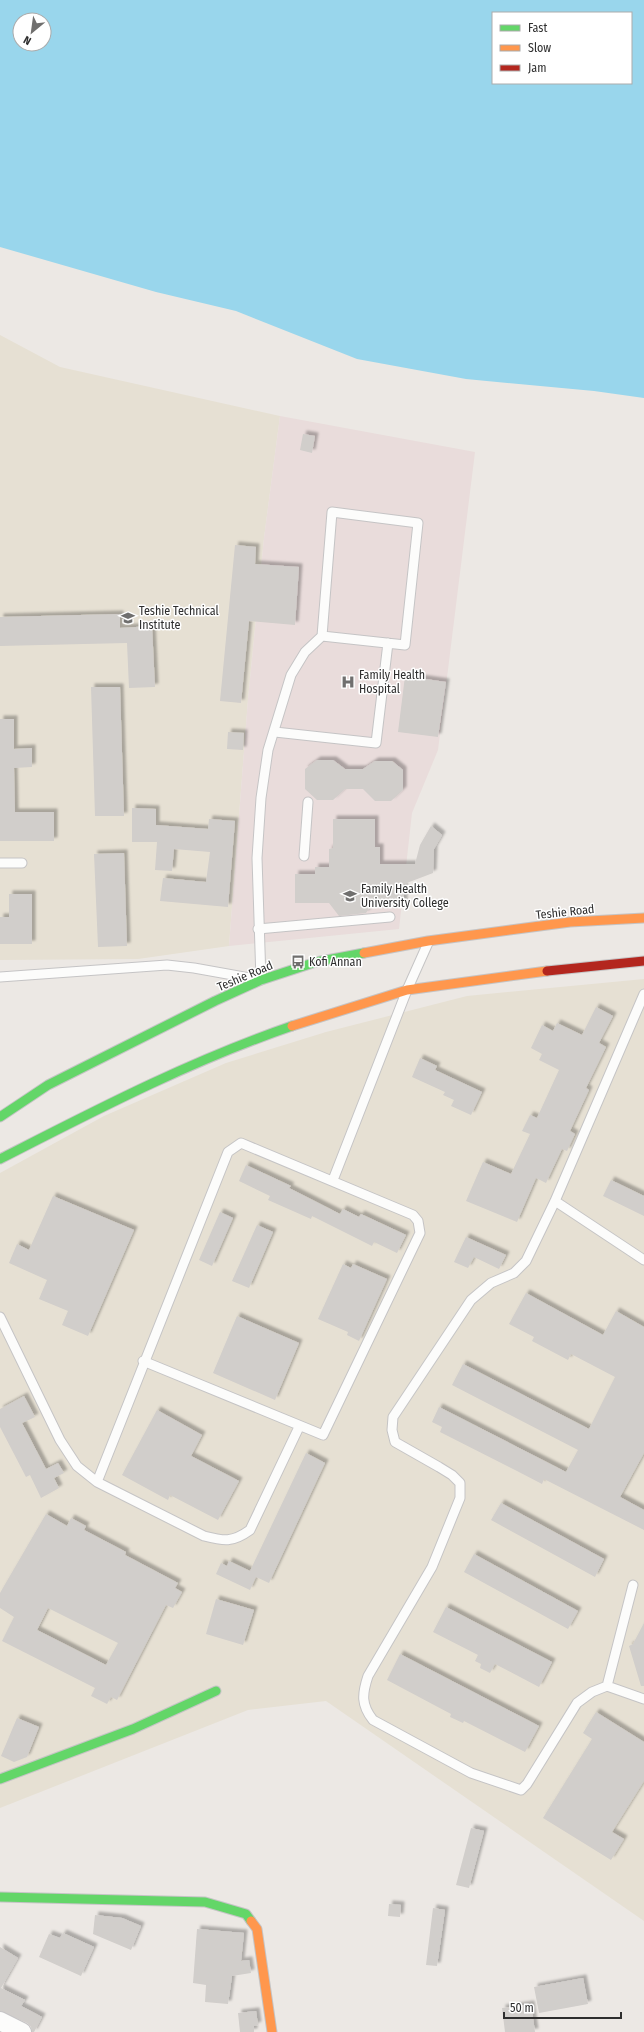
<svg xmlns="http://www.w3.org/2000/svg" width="644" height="2032" viewBox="0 0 644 2032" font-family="'Fira Sans Condensed',sans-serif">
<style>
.education{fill:#e6e0d3}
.medical{fill:#e9dcdb}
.water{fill:#99d6ec;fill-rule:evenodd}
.building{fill:#d1cecb;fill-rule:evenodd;filter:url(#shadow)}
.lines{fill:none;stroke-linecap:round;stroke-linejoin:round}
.lane-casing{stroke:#c5c4c5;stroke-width:11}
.street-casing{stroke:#c5c4c5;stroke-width:20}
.fast-casing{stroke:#c5c4c5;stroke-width:11}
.slow-casing{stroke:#c5c4c5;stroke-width:11}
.jam-casing{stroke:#c5c4c5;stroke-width:11}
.lane{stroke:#fcfcfb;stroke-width:9}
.street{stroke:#fcfcfb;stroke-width:18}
.fast{stroke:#63d668;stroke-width:9}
.slow{stroke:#ff974d;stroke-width:9}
.jam{stroke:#b3261e;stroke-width:9}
.labels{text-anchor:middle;stroke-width:3;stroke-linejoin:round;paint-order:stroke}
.poi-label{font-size:12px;fill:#2e2e2e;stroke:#fff;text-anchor:start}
.street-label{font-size:12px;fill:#2e2e2e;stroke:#fff}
</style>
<defs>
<filter id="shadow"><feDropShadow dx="3.5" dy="-3.5" stdDeviation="1" flood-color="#0004"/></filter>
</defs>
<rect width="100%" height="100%" fill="#ece8e4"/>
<path class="education" d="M0 335 60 367 280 416 264 538 248 699 229 946 138 959 0 960Z
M644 979V1921L326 1701 248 1710 0 1808V1173L104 1116 226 1063 326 1032 467 996Z"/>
<path class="medical" d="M280 416 475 452 438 750 412 813 399 929 229 946 248 699 264 538Z"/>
<path class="water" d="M0 0H644V398L594 391 466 379 357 359 236 311 156 292 0 247ZM493 13H631V83H493ZM20 20H44V44H20Z"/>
<path class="building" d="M303 434 315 436 312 453 300 450Z
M235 545 256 547 255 564 299 567 295 625 249 621 241 703 220 701Z
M120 614V628L152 626 155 687 129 688 127 643 0 646V617Z
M405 676 446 682 438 737 398 732Z
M91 687H120L124 816H95Z
M0 719H14V749L32 748V767L14 768 15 812H54V841H0Z
M228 732 244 733 243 750 227 749Z
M317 760H333L345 769H363L375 761H392L403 770V790L391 801H375L363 789H345L333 800H317L305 789V769Z
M132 808 156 809V825L208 829 209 819 235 821 228 907 160 901 163 878 206 882 210 852 174 849 172 871 155 870 157 842H132Z
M333 819H375V847H380V864H415L420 845 431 826 442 835 434 849 433 873 404 884V904H372L366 913 339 916 329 903H295V874H315V867H329V849L333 848Z
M124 853 127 946 98 947 94 854Z
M9 894H32V944H0V917H9Z
M596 1007 613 1016 599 1043 606 1047 586 1088 589 1090 570 1131 575 1134 567 1151 562 1149 546 1183 536 1178 517 1222 466 1201 483 1162 511 1174 530 1134 522 1131 530 1115 537 1118 559 1070 539 1060 542 1054 531 1048 542 1025 553 1031 557 1023 582 1035Z
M420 1058 437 1066 435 1070 482 1092 471 1115 451 1106 454 1100 443 1095 445 1092 412 1077Z
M246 1165 291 1186 289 1188 340 1214 343 1209 359 1217 361 1214 406 1235 397 1253 374 1242 372 1246 312 1216 311 1219 268 1200 270 1196 239 1181Z
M611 1180 644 1196V1216L603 1196Z
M53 1196 134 1230 88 1336 62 1325 68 1311 39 1299 47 1280 9 1263 17 1244 29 1250Z
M220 1212 233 1218 212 1266 199 1260Z
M257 1225 273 1232 249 1288 232 1281Z
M466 1237 506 1255 499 1269 474 1257 468 1268 454 1262Z
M343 1264 351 1268 353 1264 387 1279 359 1341 347 1335 348 1332 318 1319Z
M526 1293 603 1335 616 1311 644 1327V1453L620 1497 644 1510V1530L544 1479 542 1484 517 1471 440 1432 442 1427 432 1422 439 1407 566 1472 578 1450 452 1385 463 1364 589 1429 615 1377 571 1354 568 1360 532 1341 534 1337 509 1324Z
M237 1316 299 1343 275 1400 213 1373Z
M24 1396 35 1417 22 1423 46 1469 58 1463 64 1473 54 1478 59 1488 41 1498 30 1475 26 1477 0 1427V1409Z
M157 1410 202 1435 191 1456 239 1481 218 1520 170 1495 168 1500 122 1475Z
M306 1453 325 1463 269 1583 256 1577 250 1590 216 1574 221 1563 227 1566 229 1561 250 1571Z
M501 1503 604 1559 595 1577 491 1520Z
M46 1514 67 1526 71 1518 86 1526 84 1530 126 1552 125 1555 178 1583 175 1588 182 1592 173 1608 166 1605 117 1700 111 1697 107 1704 91 1696 95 1688 2 1641 14 1617 0 1608V1593ZM48 1608 118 1643 106 1665 37 1630Z
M474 1554 578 1611 568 1629 464 1572Z
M216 1599 254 1610 243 1645 206 1634Z
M446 1607 552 1662 539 1687 495 1664 490 1673 480 1668 481 1664 475 1661 478 1655 433 1632Z
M644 1623V1686H641L629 1646 633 1644Z
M400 1654 539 1726 525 1752 464 1721 463 1723 450 1717 451 1714 387 1680Z
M596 1712 644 1742V1781L612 1832 624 1839 611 1860 543 1818 592 1739 583 1733Z
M17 1718 39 1727 27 1757 14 1762 1 1756Z
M471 1828 484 1831 469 1888 456 1885Z
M389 1904 401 1905 400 1917 388 1916Z
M433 1908 445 1910 437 1966 426 1965Z
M95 1915 122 1918 141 1926 131 1950 93 1934Z
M197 1929 244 1933 241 1961 249 1960 251 1973 232 1976 228 2004 205 2002 206 1985 193 1983Z
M63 1933 94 1947 81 1976 39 1957 49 1934 60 1938Z
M0 1947 18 1958 1 1988 25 2000 21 2006 42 2017 34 2032H32L31 2027 27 2023 0 2011Z
M583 1978 588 2004 539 2013 534 1987Z
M531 2004 535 2032H505L502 2008Z
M256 2011 258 2025 254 2026V2032H240L238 2013Z"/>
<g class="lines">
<g class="lane-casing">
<path id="lane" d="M275 732 376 743 388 643
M304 856 308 802
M0 863H22
M258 929 390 917
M0 977 167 965 194 968 261 980 257 858 261 798 268 750 291 675 305 652 322 636 332 512 418 523 405 645 322 636
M644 994 555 1201 526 1261 514 1273 491 1283 471 1300 393 1417 392 1430 395 1442 439 1467 452 1475 460 1483V1498L432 1567 368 1676C362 1694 361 1705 373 1720L471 1773 521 1790 527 1784 577 1703 592 1692 607 1686 644 1699
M333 1180 407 990 428 943
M555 1201 644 1260
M0 1317 60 1440 77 1466 97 1482 204 1536C224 1541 232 1543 250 1530L299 1427
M97 1482 228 1152 241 1143 413 1215 418 1221 420 1233 323 1435 143 1361
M607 1686 633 1585"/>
</g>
<g class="street-casing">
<path id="street" d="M0 2021 22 2032"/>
</g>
<g class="fast-casing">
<path id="fast" d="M0 1117 48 1085 215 1001 261 980 316 962 364 953
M0 1159C96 1110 190 1061 292 1026
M0 1779 133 1729 216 1691
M0 1897 205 1902 246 1914 251 1921"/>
</g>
<g class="slow-casing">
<path id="slow" d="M364 953 428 941 570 922 644 918
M292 1026 407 990 547 971
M251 1921 257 1929 272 2032"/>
</g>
<g class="jam-casing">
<path id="jam" d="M547 971 644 961"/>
</g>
<use href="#lane" class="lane"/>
<use href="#street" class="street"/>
<use href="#fast" class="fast"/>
<use href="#slow" class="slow"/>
<use href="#jam" class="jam"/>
</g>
<defs>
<g id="school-bare" transform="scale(1.08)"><path d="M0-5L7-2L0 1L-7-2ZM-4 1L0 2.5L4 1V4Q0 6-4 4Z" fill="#706f6e" stroke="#fff" stroke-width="2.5" paint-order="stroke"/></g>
<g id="hospital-bare" transform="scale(1.08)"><path d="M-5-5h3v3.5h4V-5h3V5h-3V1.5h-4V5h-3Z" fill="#706f6e" stroke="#fff" stroke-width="2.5" paint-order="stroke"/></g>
<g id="university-bare" transform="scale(1.08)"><path d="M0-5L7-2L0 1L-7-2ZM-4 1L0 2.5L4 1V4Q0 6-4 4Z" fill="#706f6e" stroke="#fff" stroke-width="2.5" paint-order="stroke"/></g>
<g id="bus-bare" transform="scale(1.08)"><path d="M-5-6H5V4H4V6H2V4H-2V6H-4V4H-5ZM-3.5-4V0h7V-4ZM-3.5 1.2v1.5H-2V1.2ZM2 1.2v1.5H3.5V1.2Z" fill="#706f6e" stroke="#fff" stroke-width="2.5" paint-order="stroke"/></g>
</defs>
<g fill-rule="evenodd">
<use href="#school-bare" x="128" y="618"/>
<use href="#hospital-bare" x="348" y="682"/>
<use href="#university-bare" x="350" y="896"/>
<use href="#bus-bare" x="298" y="962"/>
</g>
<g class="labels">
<g class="poi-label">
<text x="139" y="615">Teshie Technical<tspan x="139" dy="14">Institute</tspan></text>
<text x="359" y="679">Family Health<tspan x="359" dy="14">Hospital</tspan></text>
<text x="361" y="893">Family Health<tspan x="361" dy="14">University College</tspan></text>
<text x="309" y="966">Kofi Annan</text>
</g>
<g class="street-label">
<text transform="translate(565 912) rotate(-6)" y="4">Teshie Road</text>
<text transform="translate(245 976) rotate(-23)" y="4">Teshie Road</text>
</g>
</g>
<rect x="492" y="12" width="140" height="72" fill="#ffffff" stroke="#ababab"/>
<rect x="500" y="25" width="20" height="6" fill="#63d668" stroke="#ababab"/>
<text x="528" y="32" font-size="12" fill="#2e2e2e">Fast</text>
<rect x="500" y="45" width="20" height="6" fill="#ff974d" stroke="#ababab"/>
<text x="528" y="52" font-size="12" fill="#2e2e2e">Slow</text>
<rect x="500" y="65" width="20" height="6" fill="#b3261e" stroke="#ababab"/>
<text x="528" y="72" font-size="12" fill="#2e2e2e">Jam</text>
<g transform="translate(32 32) rotate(209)"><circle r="19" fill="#ffffff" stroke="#ababab"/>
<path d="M0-3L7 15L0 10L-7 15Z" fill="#706f6e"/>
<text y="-6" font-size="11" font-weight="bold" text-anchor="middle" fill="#2e2e2e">N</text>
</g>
<path d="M504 2012v6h117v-6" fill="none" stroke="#2e2e2e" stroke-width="2"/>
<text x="510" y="2012" font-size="12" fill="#2e2e2e" stroke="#ffffff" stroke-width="3" paint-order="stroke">50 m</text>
</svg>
